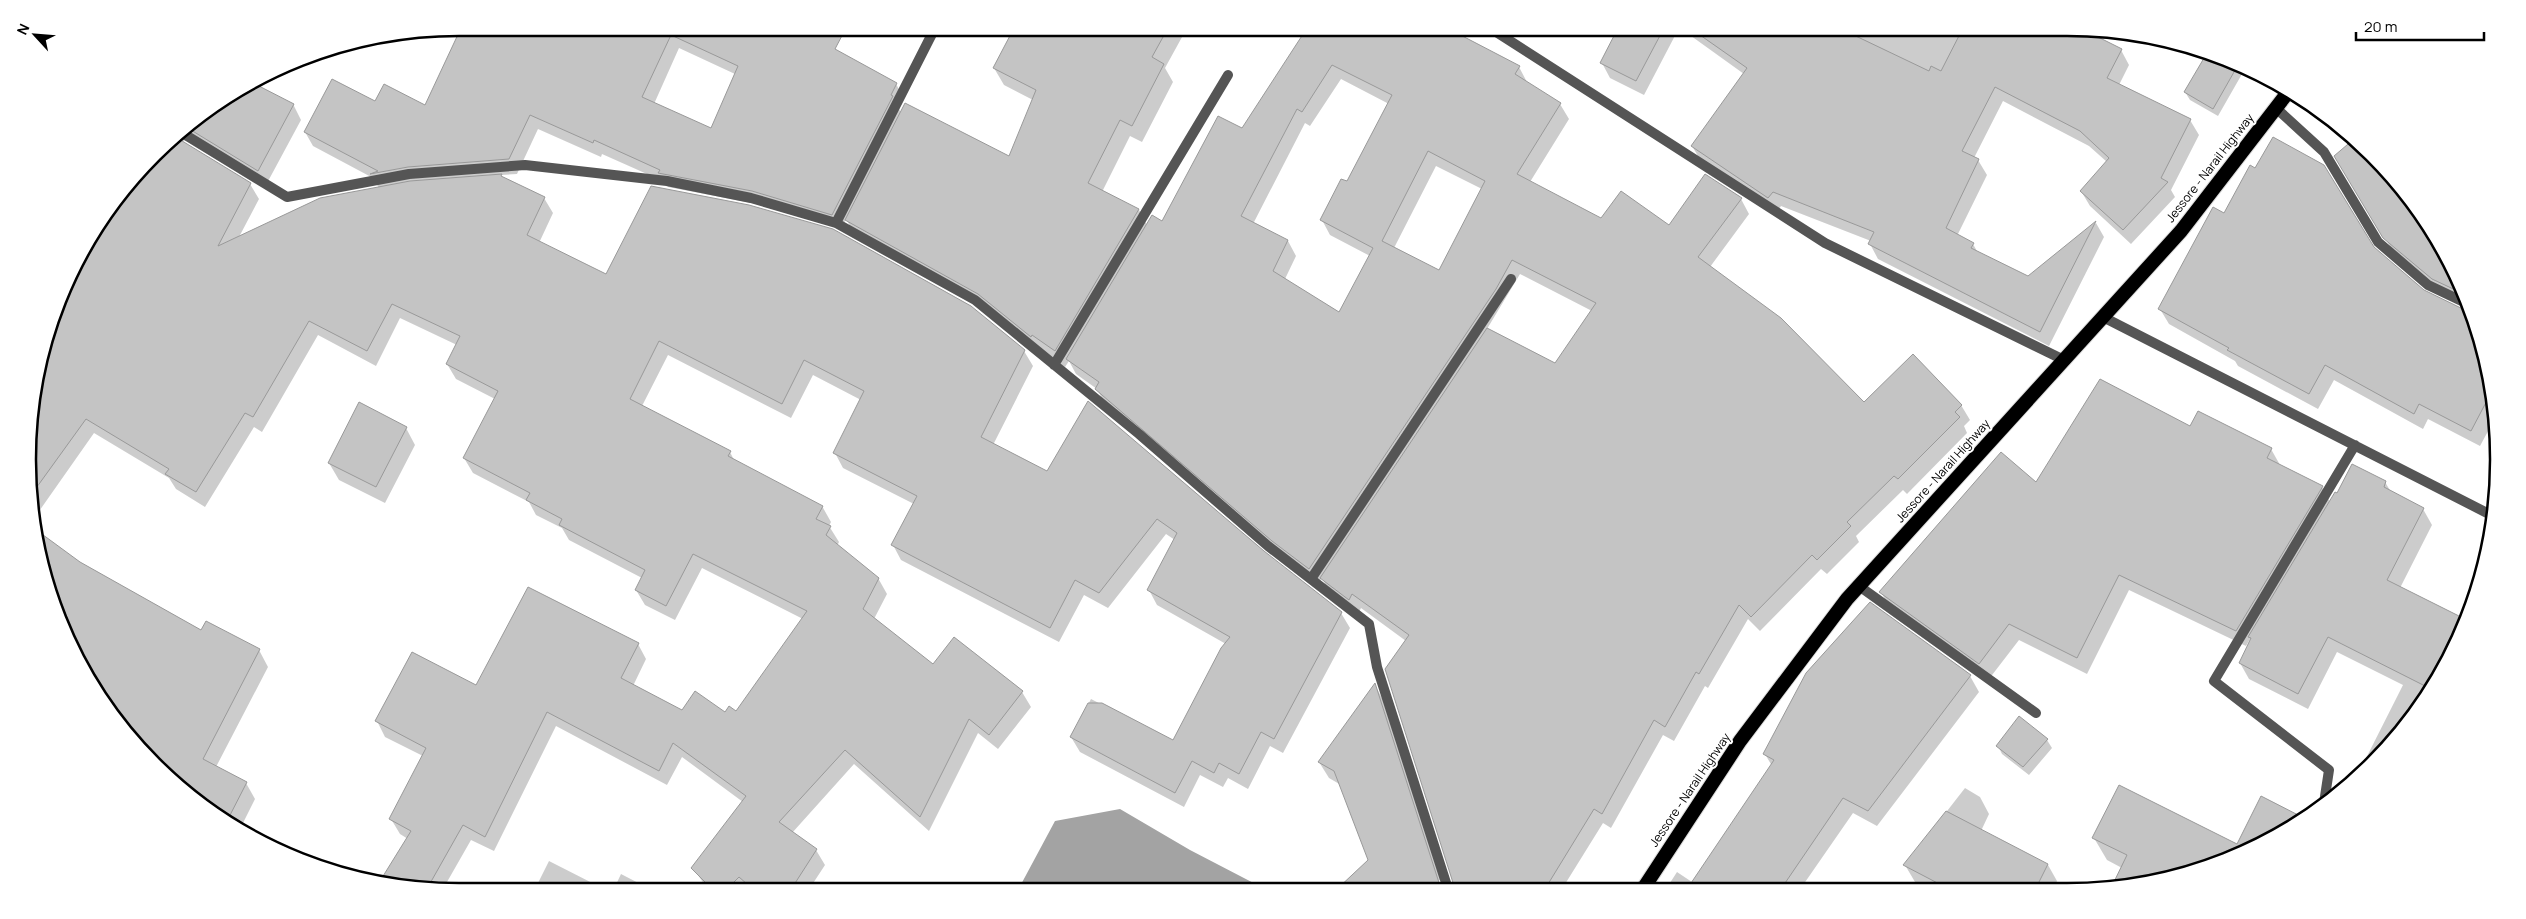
<svg xmlns="http://www.w3.org/2000/svg" width="2526" height="919" viewBox="0 0 2526 919" font-family="Manrope,sans-serif">
<style>
.water{fill:#a3a3a3}
.shadow{fill:#0003;fill-rule:evenodd}
.building{fill:#c4c4c4;stroke:#999;fill-rule:evenodd}
.lines{fill:none;stroke-linecap:round;stroke-linejoin:round}
.trunk-casing{stroke:#dbdbdb;stroke-width:16}
.minor{stroke:#555;stroke-width:10}
.trunk{stroke:#000;stroke-width:14}
.labels{text-anchor:middle;stroke-width:4;stroke-linejoin:round;paint-order:stroke}
.street-label{font-size:12px;fill:#000;stroke:#fff}
.rim{fill:none;stroke:#000;stroke-width:2.5}
</style>
<rect width="100%" height="100%" fill="#fff"/>
<path class="water" d="M1120 809 1190 850 1267 890H1018L1055 821Z"/>
<path class="shadow" d="M462 28H812L775 108 896 84 904 98 899 109 901 113 1010 158 1033 100 1004 85 994 68 1015 28H1187L1165 68 1173 82 1142 142 1130 136 1102 192 1139 210 1147 225 1163 222 1243 130 1303 35 1289 28H1451V31L1519 67 1527 82 1560 104 1569 119 1530 182 1602 220 1669 227 1741 199 1749 214 1710 267 1864 404 1961 405 1970 420 1964 426 1967 433 1907 494 1903 490 1856 536 1859 542 1827 574 1821 569 1760 631 1748 619 1708 688 1705 686 1674 741 1663 735 1611 828 1603 823 1562 889H1456L1406 641 1361 608 1358 614 1330 593 1322 578 1318 583 1105 404 1097 389 1076 374 1069 361 1065 367 990 311 857 238 846 219 841 229 762 205 668 187 665 182 602 154 601 157 538 129 517 174 501 175 503 178 544 198 553 213 539 243 606 276 1024 351 1033 366 993 445 1048 472 1263 552 1341 613 1350 628 1283 753 1270 746 1248 789 1228 778 1223 787 1200 775 1184 807 1080 752 1071 737 1091 699 1173 741 1226 644 1157 605 1149 590 1175 540 1166 534 1108 608 1084 595 1059 642 901 560 893 545 914 504 843 468 835 453 861 400 813 375 791 418 668 355 642 406 730 452 735 462 822 506 831 522 829 526 839 542 837 546 878 578 887 594 874 619 933 666 1022 692 1031 707 998 749 978 733 929 831 854 764 792 833 816 850 825 865 808 891H709L693 868 743 802 682 757 667 785 556 726 494 851 471 840 443 889 382 881 408 839 400 834 391 819 423 756 385 737 377 721 477 687 638 644 646 659 633 686 682 711 725 714 736 713 803 619 702 568 675 620 645 605 636 590 642 578 569 540 562 528 536 515 529 502 473 473 464 458 495 399 456 379 447 364 457 345 400 318 376 366 318 335 262 432 254 427 205 507 176 489 169 478 94 433 35 517 31 403 51 320 85 244 175 135 250 83 293 104 301 120 266 185 185 140 182 142 250 184 259 199 239 237 379 188 373 178 313 146 305 132 375 103 425 107ZM679 48 735 74 711 130 654 104ZM1341 79 1389 104 1347 183 1322 220 1330 235 1370 256 1340 314 1285 279 1296 256 1288 241 1253 224 1305 123 1310 126ZM1436 166 1482 189 1440 272 1394 248ZM1520 274 1592 311 1555 364 1487 329Z
M1620 28H1679L1644 95 1610 78 1602 63Z
M1680 28H1765L1784 41 1791 28H2012L2050 46 2059 28 2080 29 2121 50 2129 65 2119 85 2190 120 2199 135 2171 190 2175 197 2131 244 2090 206 2081 191 2107 162 2089 146 2003 101 1974 158 1978 160 1987 175 1957 236 1973 244 1978 253 2028 278 2096 223 2104 237 2049 346 1878 259 1870 244 1871 241 1781 206 1777 212 1701 161 1692 146 1744 74Z
M2208 54 2237 65 2242 74 2218 116 2190 100 2185 92Z
M2355 140 2391 175 2441 244 2470 309 2442 295 2394 253 2345 172Z
M2224 214 2373 248 2423 291 2465 312 2471 310 2476 321 2495 403V424L2493 422 2480 446 2428 419 2423 429 2334 380 2318 409 2238 366 2235 361 2169 324 2160 309Z
M406 428 415 445 385 503 339 480 329 463Z
M2191 428 2271 449 2280 465 2322 487 2330 502 2385 482 2391 492 2423 509 2432 525 2400 588 2462 619 2426 699 2354 782 2403 685 2337 652 2308 709 2249 679 2240 663 2252 640 2250 639 2246 646 2129 590 2087 674 2019 640 1989 679 1890 608 1881 592 2036 483Z
M46 538 79 563 202 632 259 650 268 667 216 767 246 783 255 799 240 829 197 802 100 699 60 625 38 550Z
M1970 676 1979 692 1877 826 1853 813 1801 888 1666 889 1677 872 1692 882 1772 766 1765 754Z
M1375 685 1383 700 1441 879 1430 889 1338 890 1369 860 1341 785 1329 778 1319 762Z
M2047 740 2052 748 2029 775 2002 754 1998 746Z
M1965 788 1980 797 1989 814 1981 831 2048 865 2057 881 2054 888H1926L1915 882 1905 865Z
M2094 838 2242 848 2244 851 2123 888 2122 868 2107 860Z
M549 861 608 891H534Z
M621 874 650 889 651 891H613Z"/>
<path class="building" d="M461 28H846L835 49 897 83 891 95 893 96 832 215 752 191 658 173 660 170 594 140 593 143 530 115 509 159 408 167 370 174 378 171 304 132 332 79 375 101 384 84 425 105ZM671 35 738 66 711 128 642 97Z
M1014 28H1168L1152 57 1164 64 1132 126 1120 120 1088 183 1139 209 1055 351 1032 335 1031 337 978 294 845 220 905 103 1009 156 1036 90 993 68Z
M1307 28H1447L1520 66 1515 74 1561 103 1517 174 1601 218 1621 191 1669 225 1705 174 1742 198 1698 257 1781 318 1864 402 1913 354 1962 405 1955 412 1960 417 1898 479 1894 476 1847 522 1851 526 1817 560 1812 555 1751 617 1739 605 1699 674 1696 672 1665 727 1654 720 1602 814 1594 809 1545 889H1455L1385 669 1409 635 1352 594 1349 600 1320 578 1487 328 1555 363 1596 303 1512 260 1496 289 1309 569 1272 541 1095 389 1099 382 1066 359 1152 215 1162 221 1218 116 1242 128ZM1332 65 1392 95 1347 181 1341 179 1320 220 1373 248 1339 312 1273 271 1288 240 1241 216 1297 109 1302 112ZM1428 151 1485 181 1439 270 1382 241Z
M1618 28H1664L1636 81 1600 63Z
M1690 28H1839L1929 71 1931 66 1941 71 1963 28H2066L2084 30 2122 49 2107 78 2191 119 2161 178 2168 182 2123 230 2080 191 2109 158 2080 131 1995 87 1962 151 1979 159 1946 228 1974 243 1971 248 2028 276 2096 221 2040 332 1868 244 1874 232 1773 192 1768 198 1691 146 1747 68Z
M2207 53 2238 65 2213 109 2184 92Z
M247 84H255L294 104 258 171 186 127Z
M174 136 251 183 218 246 320 198 410 181 502 174 501 176 545 197 527 235 606 274 651 186 749 205 833 229 971 306 1025 350 981 437 1047 471 1088 401 1264 551 1342 612 1274 739 1261 732 1239 774 1219 763 1214 773 1192 761 1175 793 1070 737 1088 703H1102L1173 740 1221 648 1230 637 1147 590 1177 533 1157 519 1099 593 1075 580 1050 628 891 545 917 496 833 453 864 391 804 360 782 404 659 341 630 399 731 451 728 456 823 506 816 519 831 526 826 535 879 578 863 609 933 664 954 637 1023 691 989 735 969 719 920 817 845 750 779 822 817 849 790 891H755L739 877 725 891H714L691 868 746 796 673 743 659 771 547 712 485 837 463 825 428 887 380 881 411 831 389 819 426 748 375 721 412 652 476 685 528 587 639 643 621 678 682 710 695 691 725 712 729 706 736 711 807 611 693 554 666 606 635 590 645 570 559 525 562 519 526 500 530 493 463 458 498 391 446 364 460 336 392 304 367 351 309 321 253 417 245 413 196 492 165 474 169 469 86 419 34 491 31 403 51 320 88 241Z
M2273 137 2324 165 2374 247 2424 290 2465 310H2471L2476 321 2492 391 2471 431 2419 404 2414 414 2325 365 2309 394 2227 350 2229 348 2158 309 2213 207 2224 213 2250 165 2255 168Z
M2354 139 2391 175 2441 244 2464 294 2432 279 2383 238 2334 156Z
M2100 379 2190 426 2198 411 2272 448 2267 458 2323 486 2236 631 2119 575 2077 658 2009 624 1979 664 1879 592 2001 452 2036 482Z
M359 402 407 427 376 487 328 463Z
M2352 464 2386 481 2384 487 2424 508 2387 580 2463 618 2431 689 2328 637 2298 694 2239 663 2251 638 2248 637 2335 492 2337 493Z
M35 529 80 562 201 630 206 621 260 649 203 759 247 782 227 821 197 802 100 699 60 625 36 544Z
M1870 602 1971 675 1868 811 1843 798 1781 889H1687L1774 760 1763 754 1806 673Z
M1375 683 1441 889 1336 890 1368 860 1334 771 1318 762Z
M2019 716 2048 739 2023 767 1996 746Z
M2119 785 2237 844 2261 796 2302 817 2257 847 2123 888H2111L2127 855 2092 838Z
M1946 811 2048 864 2036 888H1947L1903 865Z"/>
<g class="lines">
<g class="trunk-casing">
<path id="trunk" d="M1643 889 1740 741 1847 599 2181 231 2289 91"/>
</g>
<path class="minor" d="M1490 28 1825 243 2064 360
M2276 108 2324 152 2378 242 2428 285 2468 304
M179 131 287 197 409 174 525 165 667 181 751 198 836 223 975 300 1139 434 1268 546 1369 624 1377 667 1448 889
M836 223 935 28
M2103 317 2493 516
M1054 365 1228 75
M1311 579 1511 279
M1859 586 2036 713
M2324 803 2329 770 2214 681 2355 445"/>
<use href="#trunk" class="trunk"/>
</g>
<g class="labels">
<g class="street-label">
<text transform="translate(2210 168) rotate(-52)" y="4">Jessore - Narail Highway</text>
<text transform="translate(1943 471) rotate(-48)" y="4">Jessore - Narail Highway</text>
<text transform="translate(1690 790) rotate(-56)" y="4">Jessore - Narail Highway</text>
</g>
</g>
<path d="M0 0H2526V919H0ZM459 36H2067A423 423 0 0 1 2490 459V460A423 423 0 0 1 2067 883H459A423 423 0 0 1 36 460V459A423 423 0 0 1 459 36Z" fill="#fff" fill-rule="evenodd"/>
<path class="rim" d="M459 36H2067A423 423 0 0 1 2490 459V460A423 423 0 0 1 2067 883H459A423 423 0 0 1 36 460V459A423 423 0 0 1 459 36Z"/>
<g transform="translate(35 35) rotate(296)" stroke="#ffffff" stroke-width="4" paint-order="stroke">
<path d="M0-4L9 19L0 12L-9 19Z" fill="#000000"/>
<text y="-8" font-size="14" font-weight="bold" text-anchor="middle" fill="#000000">N</text>
</g>
<path d="M2356 32v8h128v-8" fill="none" stroke="#000000" stroke-width="2.5"/>
<text x="2364" y="32" font-size="15" fill="#000000" stroke="#ffffff" stroke-width="4" paint-order="stroke">20 m</text>
</svg>
